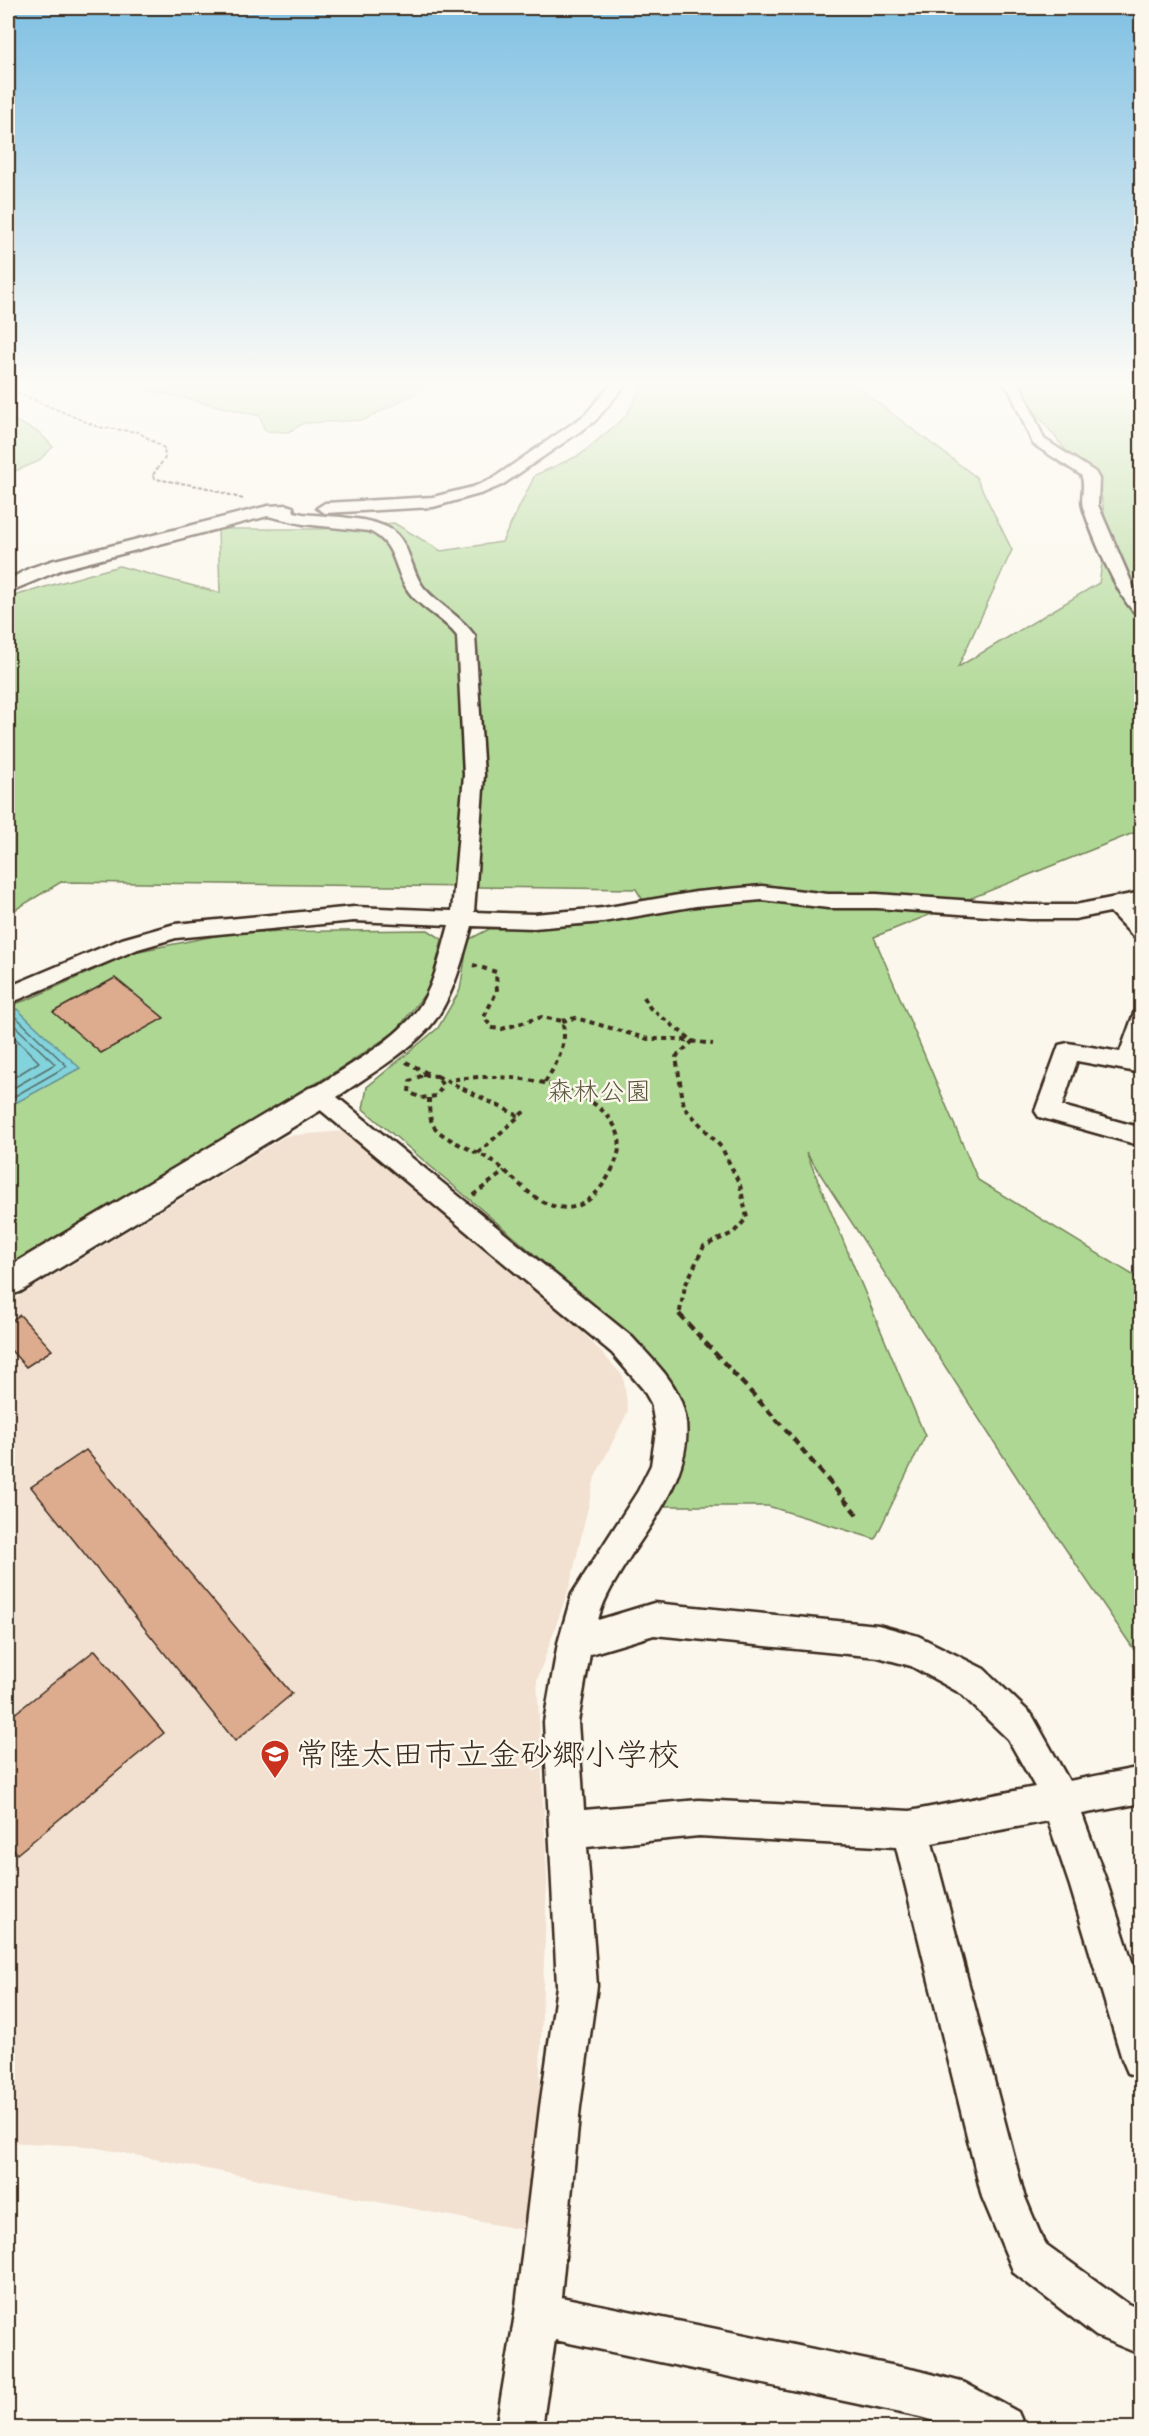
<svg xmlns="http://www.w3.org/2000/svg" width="1149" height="2436" viewBox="0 0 1149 2436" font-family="'Indie Flower','Klee One',sans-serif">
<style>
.built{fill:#f2e0d0}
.green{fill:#aed794;stroke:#748059;stroke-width:1.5}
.water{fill:#82d3dc;stroke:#668f90;stroke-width:1.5}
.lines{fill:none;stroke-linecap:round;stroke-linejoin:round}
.shore{stroke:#576e6a;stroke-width:1.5}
.building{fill:#ddac8f;stroke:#3b2a1e;stroke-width:1.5}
.street-casing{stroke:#3b2a1e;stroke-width:5}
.secondary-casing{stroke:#3b2a1e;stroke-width:5}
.path-far2{stroke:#3b2a1e;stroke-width:2;stroke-dasharray:4 2;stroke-linecap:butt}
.path-far1{stroke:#3b2a1e;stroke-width:4;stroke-dasharray:5 4.5;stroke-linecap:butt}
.path{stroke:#3b2a1e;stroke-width:4.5;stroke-dasharray:8 5;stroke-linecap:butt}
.street{fill:#fbf7ec;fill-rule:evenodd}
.secondary{fill:#fbf7ec;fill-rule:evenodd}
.labels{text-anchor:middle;stroke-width:5;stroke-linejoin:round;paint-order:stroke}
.park-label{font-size:26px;fill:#58553c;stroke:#fbf7ec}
.near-poi-label{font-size:32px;fill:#3b2a1e;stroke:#fbf7ec;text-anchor:start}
</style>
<rect width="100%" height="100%" fill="#fbf7ec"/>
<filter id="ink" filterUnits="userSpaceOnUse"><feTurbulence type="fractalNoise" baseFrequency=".0167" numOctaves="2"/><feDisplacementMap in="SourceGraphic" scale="12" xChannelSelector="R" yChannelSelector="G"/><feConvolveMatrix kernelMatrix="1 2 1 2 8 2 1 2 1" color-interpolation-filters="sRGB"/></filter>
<g filter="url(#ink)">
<path class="built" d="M345 1131 577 1326 623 1376 628 1411 595 1477 570 1585 537 1680 547 1879 534 2232 87 2146 8 2142V1303L286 1136Z"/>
<path class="green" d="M145 382H425L414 394 364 420 304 423 288 432 265 431 260 416 149 390Z
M644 382H850L976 477 1012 550 958 667 1099 583 1107 532 1101 494 1011 382H1141V830L874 937 978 1180 1141 1280V1660L1020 1482 806 1152 925 1436 875 1539 768 1506H662L682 1413 667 1375 640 1344 363 1109 367 1087 438 1028 460 990 468 940 489 929 582 926 652 915 636 889 61 882 8 914V601L17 595 119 566 220 593 218 529H321L394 523 441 551 502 542 535 475 580 455 626 416Z
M8 417 40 433 53 447 37 462 8 474Z
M428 930 442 939 431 986 396 1031 338 1070 8 1272V1006L27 1000 134 952 235 932Z"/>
<path class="water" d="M17 1009 80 1068 8 1107V1014Z"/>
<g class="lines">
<path class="shore" d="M8 1019 17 1018 67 1066 8 1100
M8 1026H15L55 1064 8 1091
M8 1035 13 1036 39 1062 8 1081"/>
</g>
<path class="building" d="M115 978 164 1018 101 1053 53 1012Z
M20 1315 52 1350 26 1367 8 1347V1323Z
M86 1450 292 1694 235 1741 31 1487Z
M95 1650 164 1733 17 1854 8 1841V1719Z"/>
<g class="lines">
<g class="street-casing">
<path id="street" d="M613 382H628L595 421 502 485 483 493 433 507 325 513 317 508 325 503 433 497 473 487 492 479 585 415Z
M1002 382H1017L1021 386 1044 439 1095 472 1099 479 1098 505 1136 593 1142 600V617C1123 613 1089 527 1083 507 1080 497 1086 485 1081 475L1033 444 1010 391Z
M287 505 293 507 294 512 303 514C328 517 386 516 400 538 411 553 413 575 424 588 440 606 461 616 475 636L484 775 474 912 534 914 603 908 696 892 762 886 828 894H877L1029 905H1075L1142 892V906L1131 908 1142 918V939L1134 937 1110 912 1075 919H1029L877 908H828L762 900 696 906 603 922 534 928 472 926C462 960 452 1004 426 1031 401 1057 367 1076 337 1097L632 1337C649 1356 670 1375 680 1399 703 1454 660 1512 631 1555 618 1577 604 1596 598 1620L654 1603 878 1625 918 1636 984 1669 1032 1715 1069 1781 1142 1767V1803L1082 1814 1108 1886 1142 1993V2079L1128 2073 1122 2059 1070 1886 1048 1821 932 1843 1024 2195 1044 2243 1128 2304 1142 2310V2355L1096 2336 1014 2273 982 2197 896 1847 699 1836 587 1847 597 1986 580 2107 561 2297 920 2371 965 2383 1018 2412 1025 2428H959L920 2417 555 2340 542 2428H496L515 2314 540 2107 557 1986 544 1722 558 1643 572 1594 638 1491 651 1465 656 1431 651 1403 643 1389 612 1353 311 1102 307 1096 311 1090C344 1068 383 1048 410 1019 433 994 440 956 449 925L354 921 176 938 138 949 8 1004V987L122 939 175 924 354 907 452 911 464 775 457 636C444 618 421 609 409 592 393 570 397 543 369 531L303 524 268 516 63 569 8 592V580L30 568 51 561 268 506ZM654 1635 878 1657 911 1666 960 1693 1008 1739 1035 1787 910 1811 699 1800 584 1810 578 1722 590 1654Z
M1142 1011V1073L1077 1061 1062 1106 1142 1128V1146L1039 1117 1035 1111 1059 1045 1068 1043 1120 1052 1134 1013Z"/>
</g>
<g class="secondary-casing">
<path id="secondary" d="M320 1085 331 1088 335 1096 331 1104 20 1292 8 1296V1267L309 1088Z"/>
</g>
<path class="path-far2" d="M8 384 18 393 98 427 138 432 164 448 165 458 152 476 156 479 204 487 243 499"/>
<path class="path-far1" d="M473 965 496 972 497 991 484 1017 492 1028 502 1029 542 1017 562 1021C569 1045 556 1064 544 1084
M644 997 650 1008 693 1041 676 1057 684 1107 722 1148 740 1185 747 1218 733 1233 704 1246 685 1286 679 1316
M562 1021 576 1018 648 1039H676L713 1044
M406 1062 429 1074
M423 1075 437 1076 443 1086 436 1096 421 1098 409 1092 410 1081Z
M437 1076 519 1116
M429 1098C429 1107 429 1117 433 1125 441 1139 476 1151 491 1160 512 1174 528 1198 553 1206 562 1208 571 1209 580 1205 600 1197 626 1155 618 1134 599 1079 494 1070 447 1081
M478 1153 527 1109
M473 1195 505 1171"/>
<path class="path" d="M679 1314 784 1428 859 1517"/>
<use href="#street" class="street"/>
<use href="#secondary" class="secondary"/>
</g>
</g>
<linearGradient id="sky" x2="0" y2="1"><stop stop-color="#7fc0e3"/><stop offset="0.53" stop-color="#fdfbf6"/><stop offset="1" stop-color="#fdfbf6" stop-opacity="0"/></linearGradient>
<rect width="1149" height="723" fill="url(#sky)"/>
<defs>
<g id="school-pin" transform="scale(1.5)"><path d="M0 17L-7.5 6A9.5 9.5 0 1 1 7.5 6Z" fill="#c8321e" stroke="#fbf7ec"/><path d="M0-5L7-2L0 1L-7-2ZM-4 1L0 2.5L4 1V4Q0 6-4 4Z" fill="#fff"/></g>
</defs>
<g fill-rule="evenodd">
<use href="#school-pin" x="275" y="1754"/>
</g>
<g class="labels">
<g class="park-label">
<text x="599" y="1100">森林公園</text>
</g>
<g class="near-poi-label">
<text x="296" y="1765">常陸太田市立金砂郷小学校</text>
</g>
</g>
<rect width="1149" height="2436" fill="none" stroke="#fbf7ec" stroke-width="30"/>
<rect x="15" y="15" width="1119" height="2406" fill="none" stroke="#3b2a1e" stroke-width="2" filter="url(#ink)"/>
</svg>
